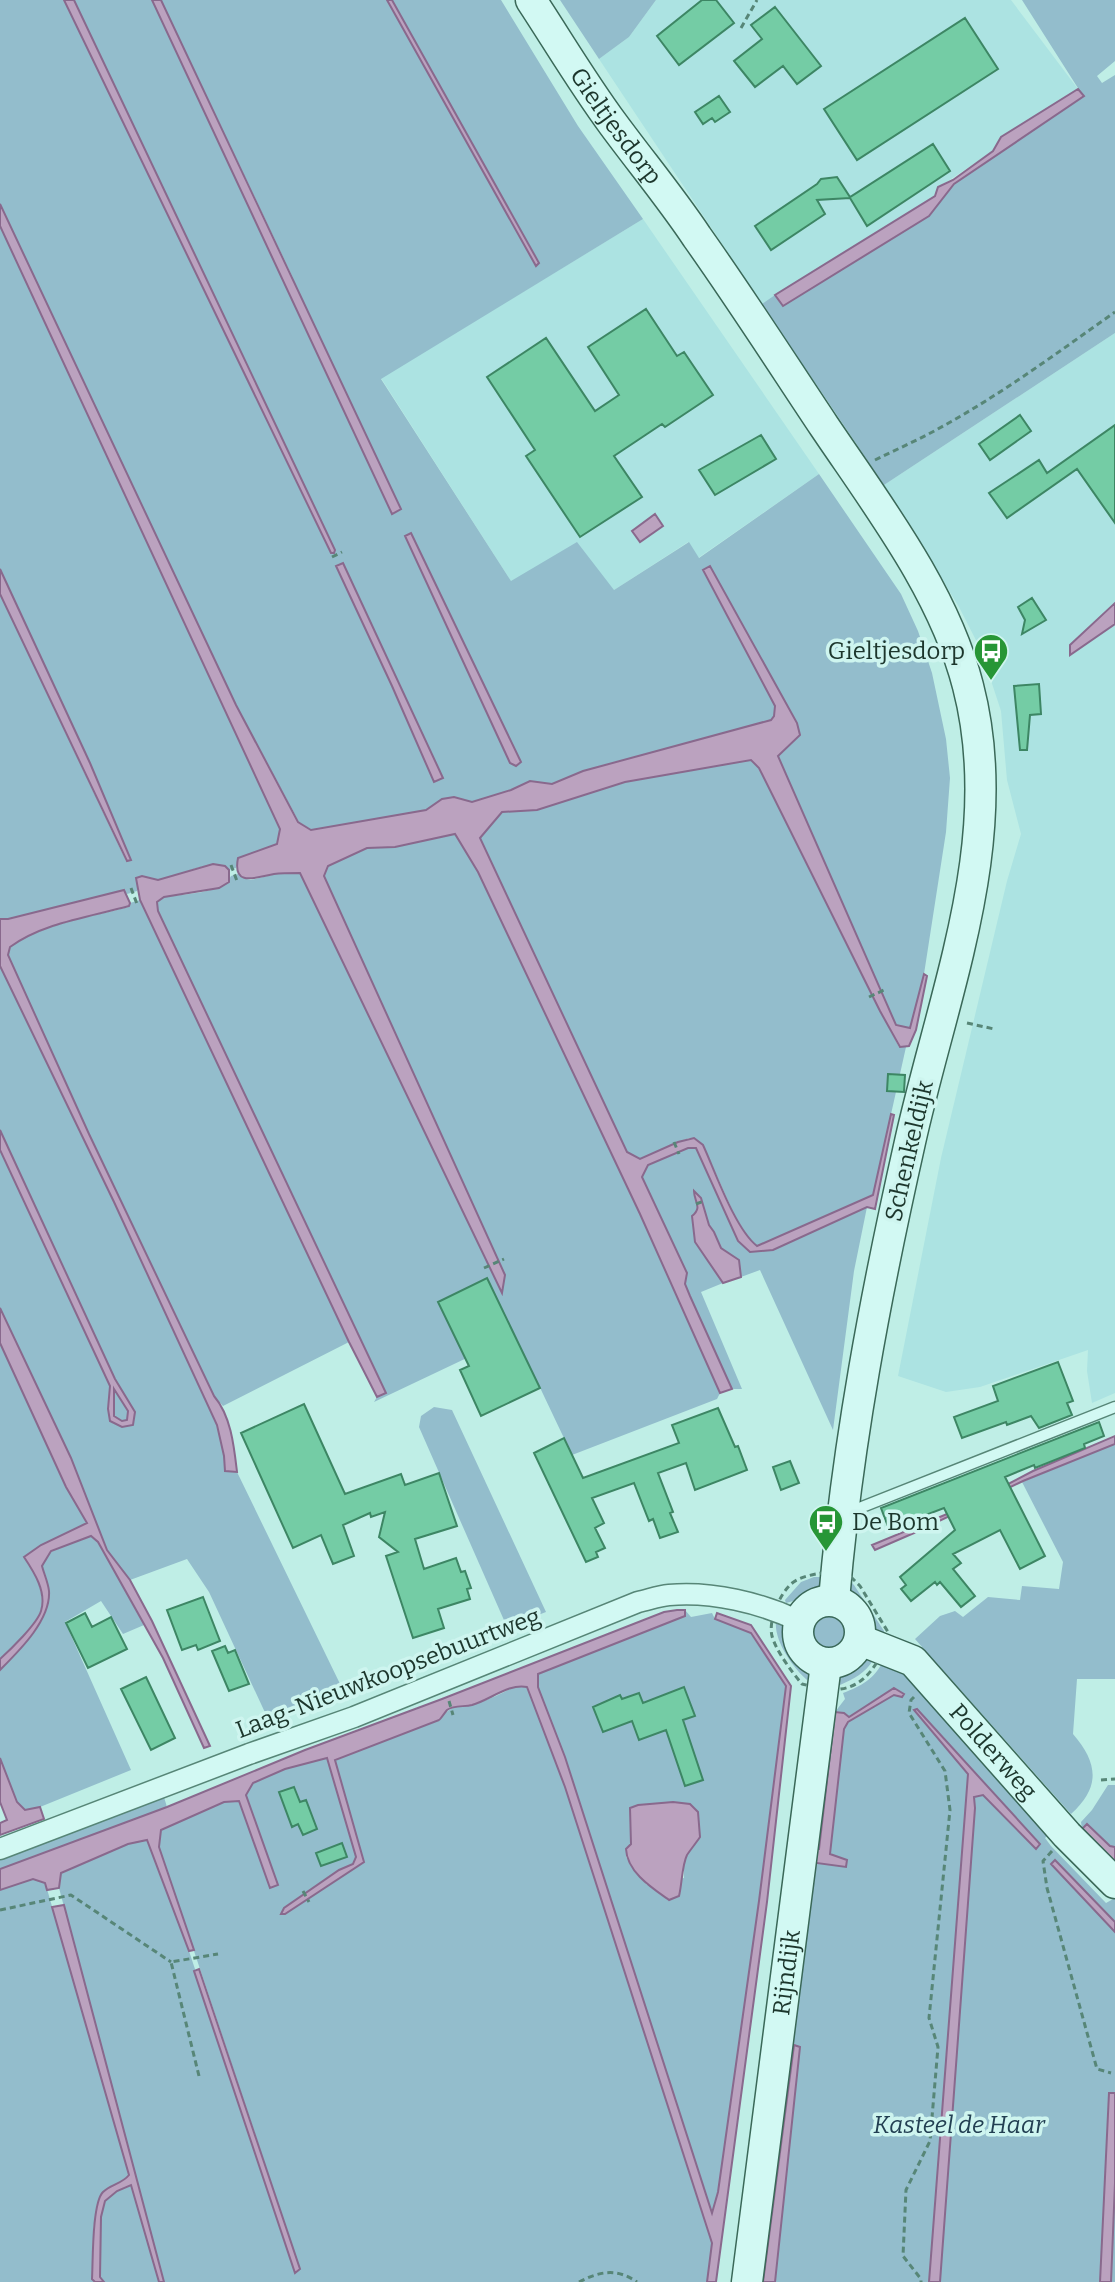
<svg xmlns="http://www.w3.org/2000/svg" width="1115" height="2282" viewBox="0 0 1115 2282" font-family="Bitter,serif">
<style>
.farmland{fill:#ace3e2}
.green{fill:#93bdcc;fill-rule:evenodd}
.water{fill:#bba2bf;stroke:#89698d;stroke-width:2;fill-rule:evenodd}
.building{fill:#74cca5;stroke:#3d8664;stroke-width:2}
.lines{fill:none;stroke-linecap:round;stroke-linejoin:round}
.lane-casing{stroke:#578677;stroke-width:13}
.street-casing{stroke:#578677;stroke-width:23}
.secondary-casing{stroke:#3a6858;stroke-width:33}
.path{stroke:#578677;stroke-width:3;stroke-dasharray:6 4;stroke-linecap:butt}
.lane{stroke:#d2f9f3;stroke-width:10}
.street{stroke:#d2f9f3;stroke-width:20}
.secondary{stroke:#d2f9f3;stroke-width:30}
.labels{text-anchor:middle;stroke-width:7;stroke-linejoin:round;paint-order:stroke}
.street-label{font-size:24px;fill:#1c362c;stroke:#cef5ef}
.poi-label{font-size:24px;fill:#1c362c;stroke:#cef5ef;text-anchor:end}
.park-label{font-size:24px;font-style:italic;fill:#223f52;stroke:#cef5ef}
</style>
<rect width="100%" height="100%" fill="#bfeee6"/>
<path class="farmland" d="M656 0H1011L1078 89 1001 137 993 151 942 185 929 216 762 304 599 59 629 37Z
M643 219 819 474 698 558 688 542 614 590 511 581 381 378Z
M1115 333V603L1070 645V654L1115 624V1393L1092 1403 1087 1371 1088 1350 980 1387 946 1392 898 1376 941 1158 1007 881 1021 834 1007 780 1001 711 981 650 959 607 884 485Z"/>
<path class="green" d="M0 0H64L330 552H334L335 550 74 0H152L205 109 294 280 161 0H387L536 266 539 262 392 0H501L578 126 643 219 381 379 511 581 577 542 614 590 689 542 699 558 819 474 901 594 918 631 932 673 946 739 950 778 946 832 924 974 910 1029 896 1025 778 755 800 735 797 723 703 571 775 706 774 716 771 720 583 771 552 784 530 781 511 790 472 802 454 797 442 799 426 810 312 830 299 822 236 705 0 204ZM343 563 443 778 434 781Z
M560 0H656L629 37 599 59Z
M1022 0H1115V61L1097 76 1102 83 1115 75V333L884 485 762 304 775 295 783 306 928 216 954 184 1083 96Z
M0 226 281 829 277 844 239 858 236 868 229 870C215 856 180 876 162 879 152 881 145 876 137 877V891L127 894 124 891 8 919H0V594L126 861 131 860 90 763 0 569Z
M751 760 759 768 880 1011 899 1047H906L873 1195 757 1246 750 1241 735 1216 703 1145 689 1138 639 1159 627 1152 480 838 501 812 537 810 625 782Z
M454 833 478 872 640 1214 720 1393 717 1399 572 1455 515 1335 374 1402 377 1397 386 1392 158 911 157 902 164 897C182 894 223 894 231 876L238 874 243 878 251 880 276 874 300 873 502 1292 505 1275 324 876 328 866 367 848 395 847Z
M140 900 349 1342 223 1406 214 1396 89 1134 8 955 10 947C43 924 89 917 129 907L130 903Z
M0 966 114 1202 217 1425 224 1456 225 1470 237 1472 343 1690 268 1719 209 1592 187 1559 130 1580 107 1550 71 1458 0 1308V1150L110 1386 108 1409 122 1427 135 1412 115 1379 0 1130Z
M688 1148H696L738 1241 750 1252 773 1250 867 1207 854 1271 833 1430 760 1270 741 1277 739 1260 721 1248 714 1232 709 1225 701 1198 694 1196 699 1206 695 1242 723 1283 701 1292 742 1389H732L690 1296 685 1284 687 1273 642 1177 648 1165Z
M0 1343 66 1487 88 1523 41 1545 33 1571C39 1582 44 1596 41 1609 38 1624 12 1648 0 1659Z
M114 1387 128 1412 127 1420 122 1421 114 1416Z
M434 1407 452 1410 546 1612 507 1627 419 1427 421 1416Z
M1115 1444V1679H1077L1073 1734C1098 1763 1101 1787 1071 1814L915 1639 940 1616 955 1611 963 1617 988 1597 1020 1600 1022 1586 1059 1589 1063 1562 1022 1482Z
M91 1536 98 1541 144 1625 123 1634 101 1601 65 1622 131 1770 40 1807 25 1810 17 1802 0 1758V1670C29 1642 57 1609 42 1566L51 1550Z
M814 1577H823L827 1579C816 1592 803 1599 786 1603L785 1600 801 1582Z
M848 1579 854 1585 884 1631V1637C871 1628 872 1623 864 1610 858 1599 850 1592 845 1581Z
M807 1631a21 21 0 1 1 42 0a21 21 0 1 1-42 0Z
M685 1610 691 1617 712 1613 715 1619 750 1633 786 1686 759 1901 718 2192 712 2215 565 1757 538 1687 537 1674 684 1616ZM673 1802 687 1855 684 1865V1878L647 1885 626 1857V1849L631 1844 630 1822Z
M776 1622 784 1626 788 1647 803 1664 810 1678 807 1680C793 1668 774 1641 776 1622Z
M863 1658H872L873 1660C866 1673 853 1679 840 1685L833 1683 840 1673Z
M890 1658 1054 1829 1045 1838 1051 1846 1106 1903 1115 1898V1922L1055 1860 1052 1864 1115 1932V2282H756L809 1862 829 1864 845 1714 831 1739 818 1850 811 1849 826 1710 835 1712 845 1699 843 1693C862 1686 874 1679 884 1660Z
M518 1685 527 1687 565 1787 712 2244 707 2282H164L59 1888 61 1873 128 1844 147 1840 189 1951 295 2272 300 2269 159 1846 161 1830 224 1802 239 1801 270 1888 277 1885 246 1795 253 1783 285 1769 327 1758 356 1857 353 1864 339 1870 285 1914 364 1862 335 1760 439 1720C453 1702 461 1708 481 1702 493 1698 506 1691 518 1685Z
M1108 1785H1115V1847L1111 1846 1087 1825 1082 1829 1081 1822 1092 1810Z
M163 1794 167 1807 0 1869V1858Z
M33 1879 45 1882 129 2175C122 2184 109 2185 102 2193 91 2207 93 2259 92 2278L95 2282H0V1890Z
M131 2185 159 2282H104L100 2277 101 2217 105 2200 117 2191Z"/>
<path class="water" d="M64 0H74L335 550 334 553H331Z
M152 0H161L401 509 392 514Z
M387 0H392L539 263 536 266Z
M1078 89 1084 96 954 184 929 216 783 306 775 295 935 196 938 187 953 180 993 151 1001 137Z
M0 204 236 705 298 822 311 830 426 810 442 799 454 797 472 802 511 790 530 781 552 784 583 771 771 720 774 716 775 706 703 570 710 566 797 723 800 735 778 756 896 1025 910 1028 924 974 927 976 916 1030 909 1046 900 1047 880 1011 759 768 751 760 625 782 537 810 502 812 480 838 627 1152 640 1159 678 1142 694 1138 703 1145C715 1171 735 1229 757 1246L873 1195 891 1114 894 1115 875 1209 867 1207 773 1250 750 1252 738 1241 696 1148H688L648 1165 642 1177 687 1273 685 1284 690 1296 732 1389 720 1393 640 1214 478 872 455 834 395 847 367 848 328 866 324 876 505 1275 502 1293 300 873C292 873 282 873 274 874 257 877 232 888 238 858L277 844 280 829 0 226Z
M655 514 663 526 640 542 632 531Z
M411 533 521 762 516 766 510 763 405 536Z
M343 563 443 778 434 782 392 686 336 566Z
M0 569 90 763 131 860 127 861 0 594Z
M1115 603V624L1070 655V645Z
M213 864 225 866 229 870V882L219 888 164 897 157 902 158 911 386 1393 377 1397 349 1342 140 900 136 878 142 876 158 880Z
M124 890 130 903 129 906C89 917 43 923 10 947L8 955 89 1134 214 1396C231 1416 234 1446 237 1472L225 1471 224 1456 217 1425 114 1202 0 966V919H8Z
M0 1130 115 1379 135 1412 133 1425 122 1427 110 1421 108 1409 110 1386 0 1150ZM114 1389 128 1411 127 1420 122 1421 114 1416Z
M694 1191 701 1198 709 1225 714 1232 721 1248 739 1260 741 1277 723 1283 695 1242 692 1216C703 1207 694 1202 694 1191Z
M0 1308 71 1458 107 1550 130 1580 152 1621 210 1746 204 1748 163 1658 98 1542 91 1536 51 1551 42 1566C44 1574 48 1582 49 1591 51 1620 19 1651 0 1670V1659C10 1650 37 1624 41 1611 47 1592 34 1572 24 1557L41 1545 87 1523 66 1487 0 1343Z
M1115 1436V1444L1023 1481 914 1533 875 1550 872 1545 964 1507 1033 1471Z
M677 1610H685V1616L538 1674V1687L565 1757 712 2213 718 2192 759 1901 786 1686 751 1633 715 1619 717 1613 751 1625 791 1686 767 1902 716 2282H707L712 2243 565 1787 527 1687C509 1683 490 1700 472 1705 464 1707 454 1705 447 1710 446 1711 440 1720 439 1720L335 1760 364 1862 285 1914H281L284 1908 339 1870 353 1864 356 1857 327 1758 285 1769 253 1783 246 1795 278 1885 270 1888 239 1801 224 1802 161 1830 159 1847 194 1950 189 1951 147 1840 128 1844 61 1873 59 1888 47 1890 45 1883 33 1879 0 1890V1869L167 1807 305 1750 442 1699 664 1612Z
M894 1688 904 1694 902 1697 894 1695 848 1722 844 1729 830 1854 847 1860 846 1867 809 1862 811 1849H819L835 1712 844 1713 849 1717Z
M917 1709 1040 1844 1036 1849 983 1795 974 1797 975 1808 940 2282H929L968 1774 914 1710Z
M0 1758 17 1802 25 1810 40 1807 44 1819 0 1835V1823L7 1820 0 1802Z
M673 1802 690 1804 698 1812 700 1837C696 1843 691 1849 687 1855 682 1865 682 1884 679 1896L669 1900C652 1888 627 1872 626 1849L631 1844 630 1808 638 1805Z
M1087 1824 1110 1846 1115 1847V1862L1082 1829Z
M1055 1860 1115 1922V1932L1051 1864Z
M64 1905 164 2282H159L131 2185 117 2191 105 2201 101 2217 100 2277 104 2282H95L92 2279C93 2261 92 2203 103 2192 111 2184 122 2184 129 2175L52 1907Z
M199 1969 300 2269 295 2273 194 1971Z
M794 2045 800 2047 775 2282H763Z
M1109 2093H1115V2183L1111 2282H1100Z"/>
<path class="building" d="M702 0H716L734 23 679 65 657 36Z
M775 7 821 66 797 84 783 66 755 87 734 61 762 39 751 25Z
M965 18 998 69 857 160 824 109Z
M719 96 730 112 715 122 712 118 703 124 695 112Z
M933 144 950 171 867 226 850 198 817 200 825 214 771 250 755 226 817 184 821 179 837 177 850 197Z
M646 309 677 356 684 352 713 395 665 427 662 424 614 456 642 497 580 537 526 456 535 450 487 377 546 338 595 411 619 395 588 347Z
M1020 415 1031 431 990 460 979 444Z
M1115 425V523L1077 469 1007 518 989 493 1039 460 1047 473Z
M761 435 776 459 715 495 699 470Z
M1032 598 1046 620 1022 634 1025 620 1018 607Z
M1039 684 1041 714 1030 715 1027 750H1020L1014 686Z
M888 1074 905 1075 904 1092 887 1091Z
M487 1278 540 1388 481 1416 460 1370 469 1366 438 1302Z
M1058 1362 1073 1401 1067 1403 1072 1415 1039 1428 1031 1416 1007 1425 1006 1422 962 1438 954 1417 998 1401 993 1386Z
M304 1404 345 1494 401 1474 405 1485 439 1473 457 1526 415 1539 424 1569 456 1558 461 1572 465 1571 471 1588 467 1589 470 1599 438 1609 444 1628 413 1638 386 1556 398 1552 379 1537 385 1512 371 1517 370 1513 343 1525 354 1556 333 1564 321 1535 293 1548 241 1433Z
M718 1408 735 1447 738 1446 747 1470 695 1490 686 1463 658 1473 673 1512 670 1513 678 1532 660 1538 653 1519 649 1521 634 1483 592 1498 604 1523 595 1528 605 1548 596 1552 598 1557 586 1562 534 1453 564 1438 583 1478 679 1443 672 1425Z
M1099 1422 1104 1436 1084 1444 1085 1448 1035 1468 1034 1465 1005 1477 1045 1556 1020 1569 1000 1530 953 1554 961 1563 953 1569 975 1596 961 1607 940 1582 937 1585 935 1582 911 1601 901 1589 906 1585 900 1577 955 1530 944 1508 889 1529 881 1508Z
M790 1461 799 1483 781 1490 773 1467Z
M203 1597 220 1641 198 1650 196 1645 182 1650 167 1610Z
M85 1613 92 1627 111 1617 127 1649 88 1668 66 1623Z
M225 1646 228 1653 235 1650 249 1684 229 1691 212 1651Z
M146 1677 175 1738 151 1750 121 1689Z
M684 1687 695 1716 683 1720 703 1780 685 1786 666 1730 639 1740 632 1721 603 1732 593 1707 620 1695 622 1699 639 1693 643 1703Z
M294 1787 300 1802 306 1800 317 1829 303 1835 298 1824 292 1827 279 1792Z
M342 1843 347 1857 321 1866 316 1853Z"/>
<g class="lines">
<g class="lane-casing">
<path id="lane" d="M848 1509H857L1115 1407"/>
</g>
<g class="street-casing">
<path id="street" d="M0 1849 249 1754 354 1717 638 1602C648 1600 658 1596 669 1595 712 1591 761 1603 799 1621"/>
</g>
<g class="secondary-casing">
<g id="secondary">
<path id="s1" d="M531 0C558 41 584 85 613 124 641 162 671 198 697 237 741 299 782 363 824 426 878 506 944 592 968 686 1008 839 943 993 910 1142 876 1293 847 1445 834 1600"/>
<circle cx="829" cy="1632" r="31"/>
<path id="s2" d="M860 1640 913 1661 1067 1835 1115 1883"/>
<path id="s3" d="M747 2282 826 1664"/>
</g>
</g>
<path class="path" d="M741 28 757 0
M875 460C895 450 916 441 936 430 999 396 1057 353 1115 312
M332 557 342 552
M231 865 237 881
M131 888 137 904
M869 997 884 990
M967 1023 994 1029
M674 1142 679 1154
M696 1204 704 1201
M484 1268 504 1259
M821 1573 851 1577 860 1586 888 1632C883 1656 869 1685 841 1689 829 1691 814 1687 802 1684 792 1672 776 1651 772 1636 768 1620 780 1594 791 1584 799 1577 811 1575 821 1573Z
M914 1697 911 1700 909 1713 945 1771 950 1810 929 2018 938 2047 930 2141 906 2190 903 2256 921 2279V2282
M449 1701 453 1715
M1101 1780 1115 1779
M1052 1851 1043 1861 1047 1888 1097 2069 1111 2073
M303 1891 309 1902
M0 1910 71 1895 171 1962
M199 2076 171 1962 218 1954
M579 2282C600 2271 617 2268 637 2282"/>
<use href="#lane" class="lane"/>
<use href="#street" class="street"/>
<use href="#secondary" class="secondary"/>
</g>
<defs>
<g id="bus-pin" transform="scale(1.8)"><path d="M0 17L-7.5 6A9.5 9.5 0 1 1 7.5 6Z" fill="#279636" stroke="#cef5ef"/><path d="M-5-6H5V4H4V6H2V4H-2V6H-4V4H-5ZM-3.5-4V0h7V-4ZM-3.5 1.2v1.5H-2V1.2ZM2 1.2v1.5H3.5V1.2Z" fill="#fff"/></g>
</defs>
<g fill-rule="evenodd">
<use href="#bus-pin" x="991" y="651"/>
<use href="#bus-pin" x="826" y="1522"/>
</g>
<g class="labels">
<g class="street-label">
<text dy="8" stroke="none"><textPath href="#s1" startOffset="152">Gieltjesdorp</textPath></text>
<text transform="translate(909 1151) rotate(-77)" y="8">Schenkeldijk</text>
<text transform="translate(388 1673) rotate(-21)" y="8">Laag-Nieuwkoopsebuurtweg</text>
<text dy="8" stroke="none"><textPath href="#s2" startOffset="178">Polderweg</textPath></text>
<text dy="8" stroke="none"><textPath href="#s3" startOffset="312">Rijndijk</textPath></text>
</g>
<g class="poi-label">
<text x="965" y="659">Gieltjesdorp</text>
<text x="852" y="1530" text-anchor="start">De Bom</text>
</g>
<g class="park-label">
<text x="959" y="2133">Kasteel de Haar</text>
</g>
</g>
</svg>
